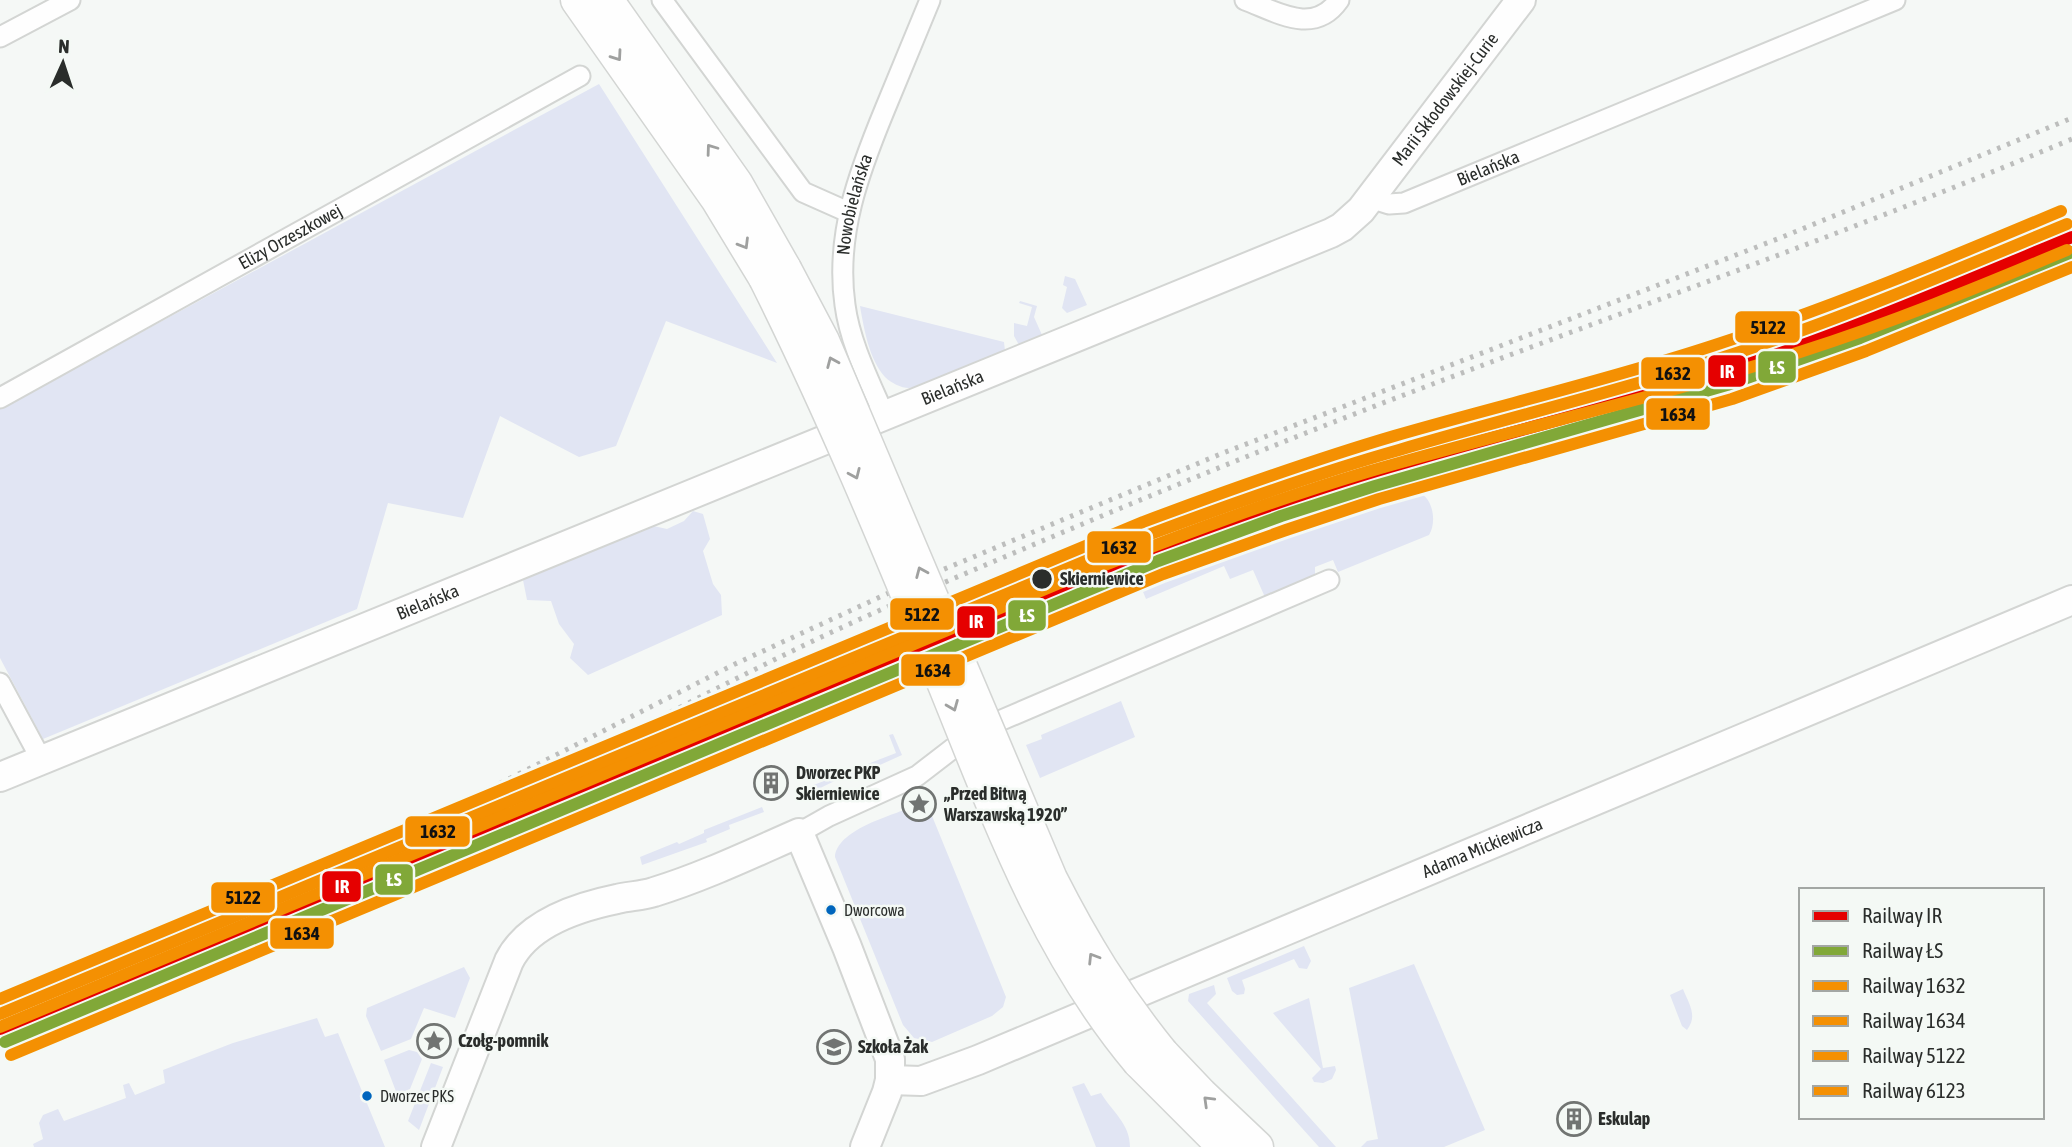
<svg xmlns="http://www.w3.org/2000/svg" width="2072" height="1147" viewBox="0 0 2072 1147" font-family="'Asap Condensed',sans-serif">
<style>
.green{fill:#e1e5f3}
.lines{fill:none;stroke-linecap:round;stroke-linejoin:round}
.street-casing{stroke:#d3d5d3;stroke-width:23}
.secondary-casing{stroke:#d3d5d3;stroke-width:32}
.primary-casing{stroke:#d3d5d3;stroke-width:35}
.street{stroke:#fefefe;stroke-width:19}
.secondary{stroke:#fefefe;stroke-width:28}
.primary{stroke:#fefefe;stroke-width:32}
.rail{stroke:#bdbebd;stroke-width:5;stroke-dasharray:3.5 7;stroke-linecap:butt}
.primary-bridge-casing{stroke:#d3d5d3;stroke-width:35;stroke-linecap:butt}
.primary-bridge{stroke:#fefefe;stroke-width:32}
.rail-1-casing{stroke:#f4f9f5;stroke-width:18}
.rail-2-casing{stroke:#f4f9f5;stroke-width:18}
.rail-3-casing{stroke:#f4f9f5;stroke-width:18}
.rail-4-casing{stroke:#f4f9f5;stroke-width:18}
.rail-5-casing{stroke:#f4f9f5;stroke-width:18}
.rail-6-casing{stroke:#f4f9f5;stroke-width:18}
.rail-1{stroke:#e50000;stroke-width:12}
.rail-2{stroke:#81a838;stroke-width:12}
.rail-3{stroke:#f49002;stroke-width:12}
.rail-4{stroke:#f49002;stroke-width:12}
.rail-5{stroke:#f49002;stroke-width:12}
.rail-6{stroke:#f49002;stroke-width:12}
.oneway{stroke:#9fa09f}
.stop-dot{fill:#2a2d2b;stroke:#f4f9f5;stroke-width:2.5}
.bus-dot{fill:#0065bd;stroke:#f4f9f5;stroke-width:2.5}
.labels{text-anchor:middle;stroke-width:5;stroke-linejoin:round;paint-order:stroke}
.bus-label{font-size:16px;fill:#2a2d2b;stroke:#f4f9f5;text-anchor:start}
.street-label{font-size:18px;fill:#2a2d2b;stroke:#f4f9f5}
.stop-label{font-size:18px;font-weight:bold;fill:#2a2d2b;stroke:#f4f9f5;text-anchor:start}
.poi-label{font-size:18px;font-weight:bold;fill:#2a2d2b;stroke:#f4f9f5;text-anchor:start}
.line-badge{stroke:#f4f9f5;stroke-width:2.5}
.badge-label{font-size:19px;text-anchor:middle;font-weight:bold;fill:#fff}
.pale-badge-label{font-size:19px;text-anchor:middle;font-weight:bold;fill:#111}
</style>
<rect width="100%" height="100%" fill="#f5f8f6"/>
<path class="green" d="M599 84 777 363 666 321 616 446 579 457 500 416 463 518 388 503 357 609 43 739 0 658V409Z
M1065 276 1075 279 1087 305 1067 313 1062 308 1067 287 1063 285Z
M1020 301 1037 306 1034 317 1042 335 1019 345 1014 336V323L1027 326 1032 307 1019 303Z
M860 306 1004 342 1005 351C982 360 931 386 909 388 901 388 891 383 885 377 869 359 864 329 860 306Z
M1413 492C1432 491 1438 521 1429 535L1338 572 1333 560 1315 567V577L1267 597 1264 595 1253 570 1230 579 1224 566 1146 599 1141 587 1236 548Z
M693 511 703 514 710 539 703 551 713 584 721 595 722 615 588 675 570 658 574 644 559 624 551 601 527 600 523 580 552 563 649 525 667 529 684 521Z
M1121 701 1135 737 1040 778 1026 745 1042 739 1041 735Z
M893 734 902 755 849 779 847 775 814 791 811 786 896 753 889 735Z
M922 806 930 811 1006 997 1003 1007 992 1016 932 1042 914 1038 903 1025 835 857C837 830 890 816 912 807Z
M762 807 764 812 729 825 730 829 706 839 707 842 642 865 640 857 677 842 679 844 704 833V830Z
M1304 946 1311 961 1307 969 1299 968 1294 959 1242 980 1245 989 1244 994 1237 995 1232 991 1227 978Z
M1414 964 1485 1130 1444 1147H1361L1367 1141 1378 1139 1349 988Z
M464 967 470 978 455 1018 424 1008 411 1039 381 1051 366 1016 367 1008Z
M1214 985 1216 994 1207 1003 1336 1147H1319L1188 1001 1189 994Z
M1683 989C1689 1004 1698 1016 1687 1030L1682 1026 1670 995Z
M1309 998 1323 1068 1335 1066 1336 1070 1332 1079 1323 1083 1314 1082 1312 1078 1321 1069 1273 1013Z
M317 1018 325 1037 338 1033 385 1147H34L33 1144 43 1139 39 1123 43 1115 58 1109 64 1121 126 1098 123 1085 129 1083 135 1095 165 1083 163 1070 233 1043Z
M409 1050 417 1052 422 1059 410 1089 397 1094 384 1060Z
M431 1063 443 1067 419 1130 408 1121Z
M1084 1083 1091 1096 1101 1093C1112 1112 1130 1123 1130 1147H1096L1072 1087Z"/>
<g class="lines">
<g class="street-casing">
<g id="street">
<path d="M662 0 803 192 848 212"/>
<path d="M1245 0C1277 12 1314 36 1339 0"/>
<path d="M0 37 70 0"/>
<path id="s1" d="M1370 198 1389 204 1404 203 1895 0"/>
<path id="s2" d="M0 398 580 76"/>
<path id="s3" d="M884 415C869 380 850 343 845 305 835 235 859 172 885 109 900 73 915 36 930 0"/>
<path d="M0 683 42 761"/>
<path d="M799 833 829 816 917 776 952 749 997 722 1329 580"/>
</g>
</g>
<g class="secondary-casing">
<g id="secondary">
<path id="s4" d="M0 777 1331 233 1342 227 1361 210 1521 0"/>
<path id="s5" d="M890 1080 921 1081 978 1060 2072 600"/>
<path d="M436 1147 509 961C528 923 578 907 617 899 629 896 642 896 654 892 703 877 751 854 799 833L847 947 890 1059V1080L887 1092 865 1147"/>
</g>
</g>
<g class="primary-casing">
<path id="primary" d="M577 0 717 199 765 278
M607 0 736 183 785 269
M1162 1053 1201 1094 1257 1147
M1139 1062 1224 1147"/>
</g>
<use href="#street" class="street"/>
<use href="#secondary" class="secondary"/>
<use href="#primary" class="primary"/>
<path class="rail" d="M445 826C603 751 754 663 915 595 1081 524 1248 454 1417 390 1635 307 1856 230 2072 139
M0 1003 314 871 416 826 735 664 906 585 1223 453 1780 238 2072 118
M0 1018 112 982"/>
<g class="primary-bridge-casing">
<path id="primary-bridge" d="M785 269 823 341 1051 879C1084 944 1116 996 1162 1053
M765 278C830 408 886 542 941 677 996 812 1044 949 1139 1062"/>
</g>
<use href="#primary-bridge" class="primary-bridge"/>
<g class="rail-1-casing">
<path id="rail-1" d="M0 1029 1153 548C1236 517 1319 487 1404 463 1509 432 1616 406 1721 373 1840 335 1956 285 2072 237"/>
</g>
<g class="rail-2-casing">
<path id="rail-2" d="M5 1042 1158 561 1281 516 1375 486 1727 385 1860 338 2072 252"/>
</g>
<g class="rail-3-casing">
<path id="rail-3" d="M0 1014 1148 535C1231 504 1314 474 1399 450 1504 419 1611 393 1715 360 1835 322 1951 272 2067 224"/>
</g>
<g class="rail-4-casing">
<path id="rail-4" d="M11 1055 1163 574 1286 530 1379 499 1732 399 1866 351 2072 267"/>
</g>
<g class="rail-5-casing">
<path id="rail-5" d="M0 999 1143 522C1226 491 1309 461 1394 436 1501 405 1609 380 1715 345 1833 307 1947 259 2061 211"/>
</g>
<g class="rail-6-casing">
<path id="rail-6" d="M0 1027 1074 577C1170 539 1267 502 1367 472 1511 430 1657 398 1800 352 1891 323 1979 287 2067 250"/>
</g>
<use href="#rail-1" class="rail-1"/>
<use href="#rail-2" class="rail-2"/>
<use href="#rail-3" class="rail-3"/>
<use href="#rail-4" class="rail-4"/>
<use href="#rail-5" class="rail-5"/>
<use href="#rail-6" class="rail-6"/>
</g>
<defs><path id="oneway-chevron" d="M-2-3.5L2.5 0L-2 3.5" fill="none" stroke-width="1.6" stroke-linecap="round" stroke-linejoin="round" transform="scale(1.75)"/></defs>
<g class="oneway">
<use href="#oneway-chevron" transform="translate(617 56) rotate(55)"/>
<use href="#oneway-chevron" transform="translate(711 149) rotate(-126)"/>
<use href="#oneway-chevron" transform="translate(744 244) rotate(59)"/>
<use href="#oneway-chevron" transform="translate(832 362) rotate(-113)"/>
<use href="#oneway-chevron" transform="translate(855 474) rotate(66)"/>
<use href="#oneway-chevron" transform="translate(921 572) rotate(-113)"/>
<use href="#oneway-chevron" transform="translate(953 706) rotate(68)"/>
<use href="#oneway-chevron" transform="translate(1093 958) rotate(-122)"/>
<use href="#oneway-chevron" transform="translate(1208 1101) rotate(-136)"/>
</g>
<defs>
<g id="building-ring" transform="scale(1.75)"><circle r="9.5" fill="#f4f9f5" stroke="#717472" stroke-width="1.5"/><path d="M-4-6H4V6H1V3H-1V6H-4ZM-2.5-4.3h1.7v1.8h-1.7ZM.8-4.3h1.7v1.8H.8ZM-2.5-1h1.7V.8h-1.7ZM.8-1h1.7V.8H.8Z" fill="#717472"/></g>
<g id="sight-ring" transform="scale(1.75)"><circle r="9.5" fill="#f4f9f5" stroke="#717472" stroke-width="1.5"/><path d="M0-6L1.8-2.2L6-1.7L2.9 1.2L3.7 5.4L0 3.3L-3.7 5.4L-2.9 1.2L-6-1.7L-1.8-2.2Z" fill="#717472"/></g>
<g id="school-ring" transform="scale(1.75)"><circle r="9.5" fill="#f4f9f5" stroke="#717472" stroke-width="1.5"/><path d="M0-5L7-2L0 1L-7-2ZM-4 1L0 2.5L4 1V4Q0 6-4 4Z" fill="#717472"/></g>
</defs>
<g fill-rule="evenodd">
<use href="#building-ring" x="771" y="783"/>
<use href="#sight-ring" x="919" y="804"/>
<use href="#sight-ring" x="434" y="1041"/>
<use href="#school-ring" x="834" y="1047"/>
<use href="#building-ring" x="1574" y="1119"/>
</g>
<circle class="stop-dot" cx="1042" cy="579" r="11"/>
<g class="bus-dot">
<circle cx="831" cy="910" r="6"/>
<circle cx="367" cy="1096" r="6"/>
</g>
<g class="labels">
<g class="bus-label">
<text x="844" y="916">Dworcowa</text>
<text x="380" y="1102">Dworzec PKS</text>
</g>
<g class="street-label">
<text dy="6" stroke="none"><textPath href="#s4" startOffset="1615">Marii Skłodowskiej-Curie</textPath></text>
<text dy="6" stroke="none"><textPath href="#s1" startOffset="126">Bielańska</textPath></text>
<text dy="6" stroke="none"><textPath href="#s3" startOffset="219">Nowobielańska</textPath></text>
<text dy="6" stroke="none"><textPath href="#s2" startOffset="332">Elizy Orzeszkowej</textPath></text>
<text dy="6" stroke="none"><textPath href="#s4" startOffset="1029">Bielańska</textPath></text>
<text dy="6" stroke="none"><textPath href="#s4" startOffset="462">Bielańska</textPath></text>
<text dy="6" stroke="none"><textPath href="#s5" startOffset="639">Adama Mickiewicza</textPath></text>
</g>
<g class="stop-label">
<text x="1060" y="585">Skierniewice</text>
</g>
<g class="poi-label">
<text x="796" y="779">Dworzec PKP<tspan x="796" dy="21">Skierniewice</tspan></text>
<text x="944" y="800">„Przed Bitwą<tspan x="944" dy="21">Warszawską 1920”</tspan></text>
<text x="458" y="1047">Czołg-pomnik</text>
<text x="858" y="1053">Szkoła Żak</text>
<text x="1598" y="1125">Eskulap</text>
</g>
</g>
<g class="line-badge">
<rect x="1734" y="310" width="67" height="34" rx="7" fill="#f49002"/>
<rect x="1757" y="350" width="40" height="34" rx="7" fill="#81a838"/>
<rect x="1707" y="354" width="40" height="34" rx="7" fill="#e50000"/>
<rect x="1640" y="356" width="66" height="34" rx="7" fill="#f49002"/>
<rect x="1645" y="397" width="66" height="34" rx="7" fill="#f49002"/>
<rect x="1086" y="530" width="66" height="34" rx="7" fill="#f49002"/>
<rect x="889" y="597" width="66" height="34" rx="7" fill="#f49002"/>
<rect x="1007" y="599" width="40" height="33" rx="7" fill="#81a838"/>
<rect x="956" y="605" width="40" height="34" rx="7" fill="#e50000"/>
<rect x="900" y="653" width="66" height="34" rx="7" fill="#f49002"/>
<rect x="404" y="815" width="67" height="33" rx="7" fill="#f49002"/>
<rect x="374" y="863" width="40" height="33" rx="7" fill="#81a838"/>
<rect x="321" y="870" width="41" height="33" rx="7" fill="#e50000"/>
<rect x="210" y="881" width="66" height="33" rx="7" fill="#f49002"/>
<rect x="269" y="917" width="66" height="33" rx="7" fill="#f49002"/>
</g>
<g class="badge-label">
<text x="1777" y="374">ŁS</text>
<text x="1727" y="378">IR</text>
<text x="1027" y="622">ŁS</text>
<text x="976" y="628">IR</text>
<text x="394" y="886">ŁS</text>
<text x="342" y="893">IR</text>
</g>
<g class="pale-badge-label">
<text x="1768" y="334">5122</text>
<text x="1673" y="380">1632</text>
<text x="1678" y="421">1634</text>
<text x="1119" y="554">1632</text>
<text x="922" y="621">5122</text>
<text x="933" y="677">1634</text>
<text x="438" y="838">1632</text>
<text x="243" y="904">5122</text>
<text x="302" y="940">1634</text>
</g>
<rect x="1799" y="888" width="245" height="231" fill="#f4f9f5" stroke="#a3a7a4" stroke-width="2"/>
<rect x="1813" y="911" width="35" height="10" fill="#e50000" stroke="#a3a7a4" stroke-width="2"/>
<text x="1862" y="923" font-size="21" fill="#2a2d2b">Railway IR</text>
<rect x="1813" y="946" width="35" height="10" fill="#81a838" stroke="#a3a7a4" stroke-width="2"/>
<text x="1862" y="958" font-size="21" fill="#2a2d2b">Railway ŁS</text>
<rect x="1813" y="981" width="35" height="10" fill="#f49002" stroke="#a3a7a4" stroke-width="2"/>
<text x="1862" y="993" font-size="21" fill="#2a2d2b">Railway 1632</text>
<rect x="1813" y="1016" width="35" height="10" fill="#f49002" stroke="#a3a7a4" stroke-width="2"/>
<text x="1862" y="1028" font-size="21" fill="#2a2d2b">Railway 1634</text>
<rect x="1813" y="1051" width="35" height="10" fill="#f49002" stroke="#a3a7a4" stroke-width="2"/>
<text x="1862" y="1063" font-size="21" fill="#2a2d2b">Railway 5122</text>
<rect x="1813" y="1086" width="35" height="10" fill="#f49002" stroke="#a3a7a4" stroke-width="2"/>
<text x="1862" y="1098" font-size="21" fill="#2a2d2b">Railway 6123</text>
<g transform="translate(63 63) rotate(3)" stroke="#f4f9f5" stroke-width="5" paint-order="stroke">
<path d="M0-5L12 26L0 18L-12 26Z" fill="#2a2d2b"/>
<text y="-10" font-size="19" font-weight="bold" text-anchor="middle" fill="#2a2d2b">N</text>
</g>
</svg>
